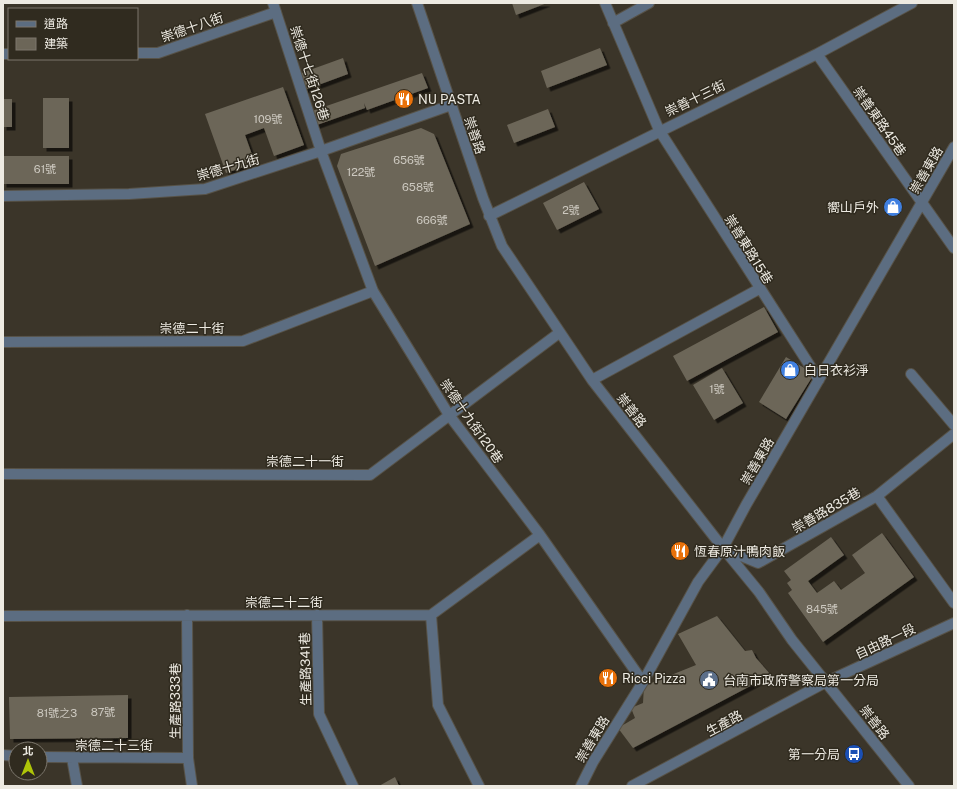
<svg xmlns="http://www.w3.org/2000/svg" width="957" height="789" viewBox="0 0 957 789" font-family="'Public Sans','Noto Sans TC',sans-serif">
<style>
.building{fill:#6c6658;filter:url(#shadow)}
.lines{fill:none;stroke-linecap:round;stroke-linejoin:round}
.minor-casing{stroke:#575247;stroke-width:12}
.minor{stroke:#5c6d81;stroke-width:10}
.labels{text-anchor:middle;stroke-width:3;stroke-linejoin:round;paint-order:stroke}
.number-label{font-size:11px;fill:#cdc9c0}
.street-label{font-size:13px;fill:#edeae2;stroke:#302b1f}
.poi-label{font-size:13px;fill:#edeae2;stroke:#302b1f;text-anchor:start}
</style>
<defs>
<filter id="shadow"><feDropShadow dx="3.5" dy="3.5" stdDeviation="0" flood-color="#0009"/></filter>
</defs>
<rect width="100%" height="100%" fill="#3b3529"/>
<path class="building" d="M512 3H547L516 15Z
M600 48 607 65 547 88 541 71Z
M343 58 348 74 302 91 296 75Z
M422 73 428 88 367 110 364 103 365 108 314 126 309 112Z
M283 87 304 145 274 156 264 128 245 135 255 163 226 173 205 114Z
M43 98H69V148H43Z
M3 99H12V127H3Z
M548 109 555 127 514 143 507 125Z
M421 128 434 134 470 224 375 266 337 166 341 154Z
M3 156H69V184H3Z
M584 182 599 209 557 230 543 203Z
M764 307 778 332 687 381 673 356Z
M786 357 814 374 786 419 759 402Z
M722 368 743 403 714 420 693 385Z
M882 533 914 577 823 642 788 593 792 590 787 583 791 580 784 571 831 537 844 555 808 581 817 593 834 581 841 590 865 573 852 555Z
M717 616 745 651 752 650 756 658 771 675 633 748 618 728 635 718 631 708 643 703 644 686 696 665 678 634Z
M128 695V738L10 739 9 697Z
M395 777 399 786H379Z"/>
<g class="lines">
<g class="minor-casing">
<path id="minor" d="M273 3 321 151 373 291 449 415 540 535 643 682
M417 3 483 198 502 246 592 380 723 548 759 592 792 640 909 786
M605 3 659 130 819 380
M613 23 649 3
M137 53H158L276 12
M3 54H9
M817 54 954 248
M3 196 129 194 205 189 321 151 451 105
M489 216 817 54 912 3
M3 342 243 341 373 291
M911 374 954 425
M592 380 759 289
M3 474 370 475 559 333
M877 496 954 603
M724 549 758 563 877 496 954 434
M187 615 188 758 192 786
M317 615 319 714 353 786
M431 615 438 705 479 786
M3 616 431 615 540 535
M3 755 16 756
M40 757 188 758
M72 758 77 786
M581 786 593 762 643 682 698 582 723 548 746 505 954 147
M632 786 826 682 954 623"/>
</g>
<use href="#minor" class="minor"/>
</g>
<defs>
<g id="restaurant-disc" transform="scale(1)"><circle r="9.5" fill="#e8710a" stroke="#302b1f"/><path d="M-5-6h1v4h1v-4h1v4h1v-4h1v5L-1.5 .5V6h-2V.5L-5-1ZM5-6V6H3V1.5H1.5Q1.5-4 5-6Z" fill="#fff"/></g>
<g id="shop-disc" transform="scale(1)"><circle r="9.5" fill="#3f7fe0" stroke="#302b1f"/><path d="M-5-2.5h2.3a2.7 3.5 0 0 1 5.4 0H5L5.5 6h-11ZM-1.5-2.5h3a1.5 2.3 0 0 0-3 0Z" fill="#fff"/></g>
<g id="civic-disc" transform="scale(1)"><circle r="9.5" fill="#5c6f8a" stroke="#302b1f"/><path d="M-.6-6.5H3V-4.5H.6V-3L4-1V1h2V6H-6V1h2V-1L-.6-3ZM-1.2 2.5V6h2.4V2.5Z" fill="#fff"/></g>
<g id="bus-disc" transform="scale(1)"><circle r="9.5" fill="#1a4fb4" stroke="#302b1f"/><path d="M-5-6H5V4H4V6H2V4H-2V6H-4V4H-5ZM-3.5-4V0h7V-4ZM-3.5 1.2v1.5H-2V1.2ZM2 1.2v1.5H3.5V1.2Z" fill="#fff"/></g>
</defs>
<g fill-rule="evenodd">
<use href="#restaurant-disc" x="404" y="99"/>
<use href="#shop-disc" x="893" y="207"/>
<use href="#shop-disc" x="790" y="370"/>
<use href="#restaurant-disc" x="680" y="551"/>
<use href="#restaurant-disc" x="608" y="678"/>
<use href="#civic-disc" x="709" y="680"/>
<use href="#bus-disc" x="854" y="754"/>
</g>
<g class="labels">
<g class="number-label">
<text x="268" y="123">109號</text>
<text x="409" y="164">656號</text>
<text x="45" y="173">61號</text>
<text x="361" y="176">122號</text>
<text x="418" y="191">658號</text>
<text x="571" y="214">2號</text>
<text x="432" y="224">666號</text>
<text x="717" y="393">1號</text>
<text x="822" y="613">845號</text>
<text x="103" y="716">87號</text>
<text x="57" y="717">81號之3</text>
</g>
<g class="street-label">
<text transform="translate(192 27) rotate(-19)" y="5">崇德十八街</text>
<text transform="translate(310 73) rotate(72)" y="5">崇德十七街126巷</text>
<text transform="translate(695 98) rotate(-26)" y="5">崇善十三街</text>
<text transform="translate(880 121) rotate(55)" y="5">崇善東路45巷</text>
<text transform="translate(475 135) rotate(71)" y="5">崇善路</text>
<text transform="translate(228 167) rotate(-16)" y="5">崇德十九街</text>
<text transform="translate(926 170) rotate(-60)" y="5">崇善東路</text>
<text transform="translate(749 249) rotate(58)" y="5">崇善東路15巷</text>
<text x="192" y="333">崇德二十街</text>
<text transform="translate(632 410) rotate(52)" y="5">崇善路</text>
<text transform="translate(472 421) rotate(55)" y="5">崇德十九街120巷</text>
<text x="305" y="466">崇德二十一街</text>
<text transform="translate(757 461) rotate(-60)" y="5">崇善東路</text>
<text transform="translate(826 510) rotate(-30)" y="5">崇善路835巷</text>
<text x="284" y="607">崇德二十二街</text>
<text transform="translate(885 641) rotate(-25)" y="5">自由路一段</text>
<text transform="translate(305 669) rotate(-91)" y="5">生產路341巷</text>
<text transform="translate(175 701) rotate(-90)" y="5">生產路333巷</text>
<text transform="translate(875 722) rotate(52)" y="5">崇善路</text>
<text transform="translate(724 723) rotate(-28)" y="5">生產路</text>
<text transform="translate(592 739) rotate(-59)" y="5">崇善東路</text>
<text x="114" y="750">崇德二十三街</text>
</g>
<g class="poi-label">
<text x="418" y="104">NU PASTA</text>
<text x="879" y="212" text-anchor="end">嚮山戶外</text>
<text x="804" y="375">白日衣衫淨</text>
<text x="694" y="556">恆春原汁鴨肉飯</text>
<text x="622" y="683">Ricci Pizza</text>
<text x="723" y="685">台南市政府警察局第一分局</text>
<text x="840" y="759" text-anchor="end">第一分局</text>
</g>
</g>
<rect width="957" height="789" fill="none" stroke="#edeae2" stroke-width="8"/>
<rect x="8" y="8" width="130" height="52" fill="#302b1f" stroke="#7c776d"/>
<rect x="16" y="21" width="20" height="6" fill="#5c6d81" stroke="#7c776d"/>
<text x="44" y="28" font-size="12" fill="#edeae2">道路</text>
<rect x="16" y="38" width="20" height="12" fill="#6c6658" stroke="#7c776d"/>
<text x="44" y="48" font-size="12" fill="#edeae2">建築</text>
<g transform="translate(28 761)"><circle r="19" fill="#302b1f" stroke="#7c776d"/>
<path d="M0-3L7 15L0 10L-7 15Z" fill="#afc508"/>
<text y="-6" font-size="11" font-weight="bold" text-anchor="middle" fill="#edeae2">北</text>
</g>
</svg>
